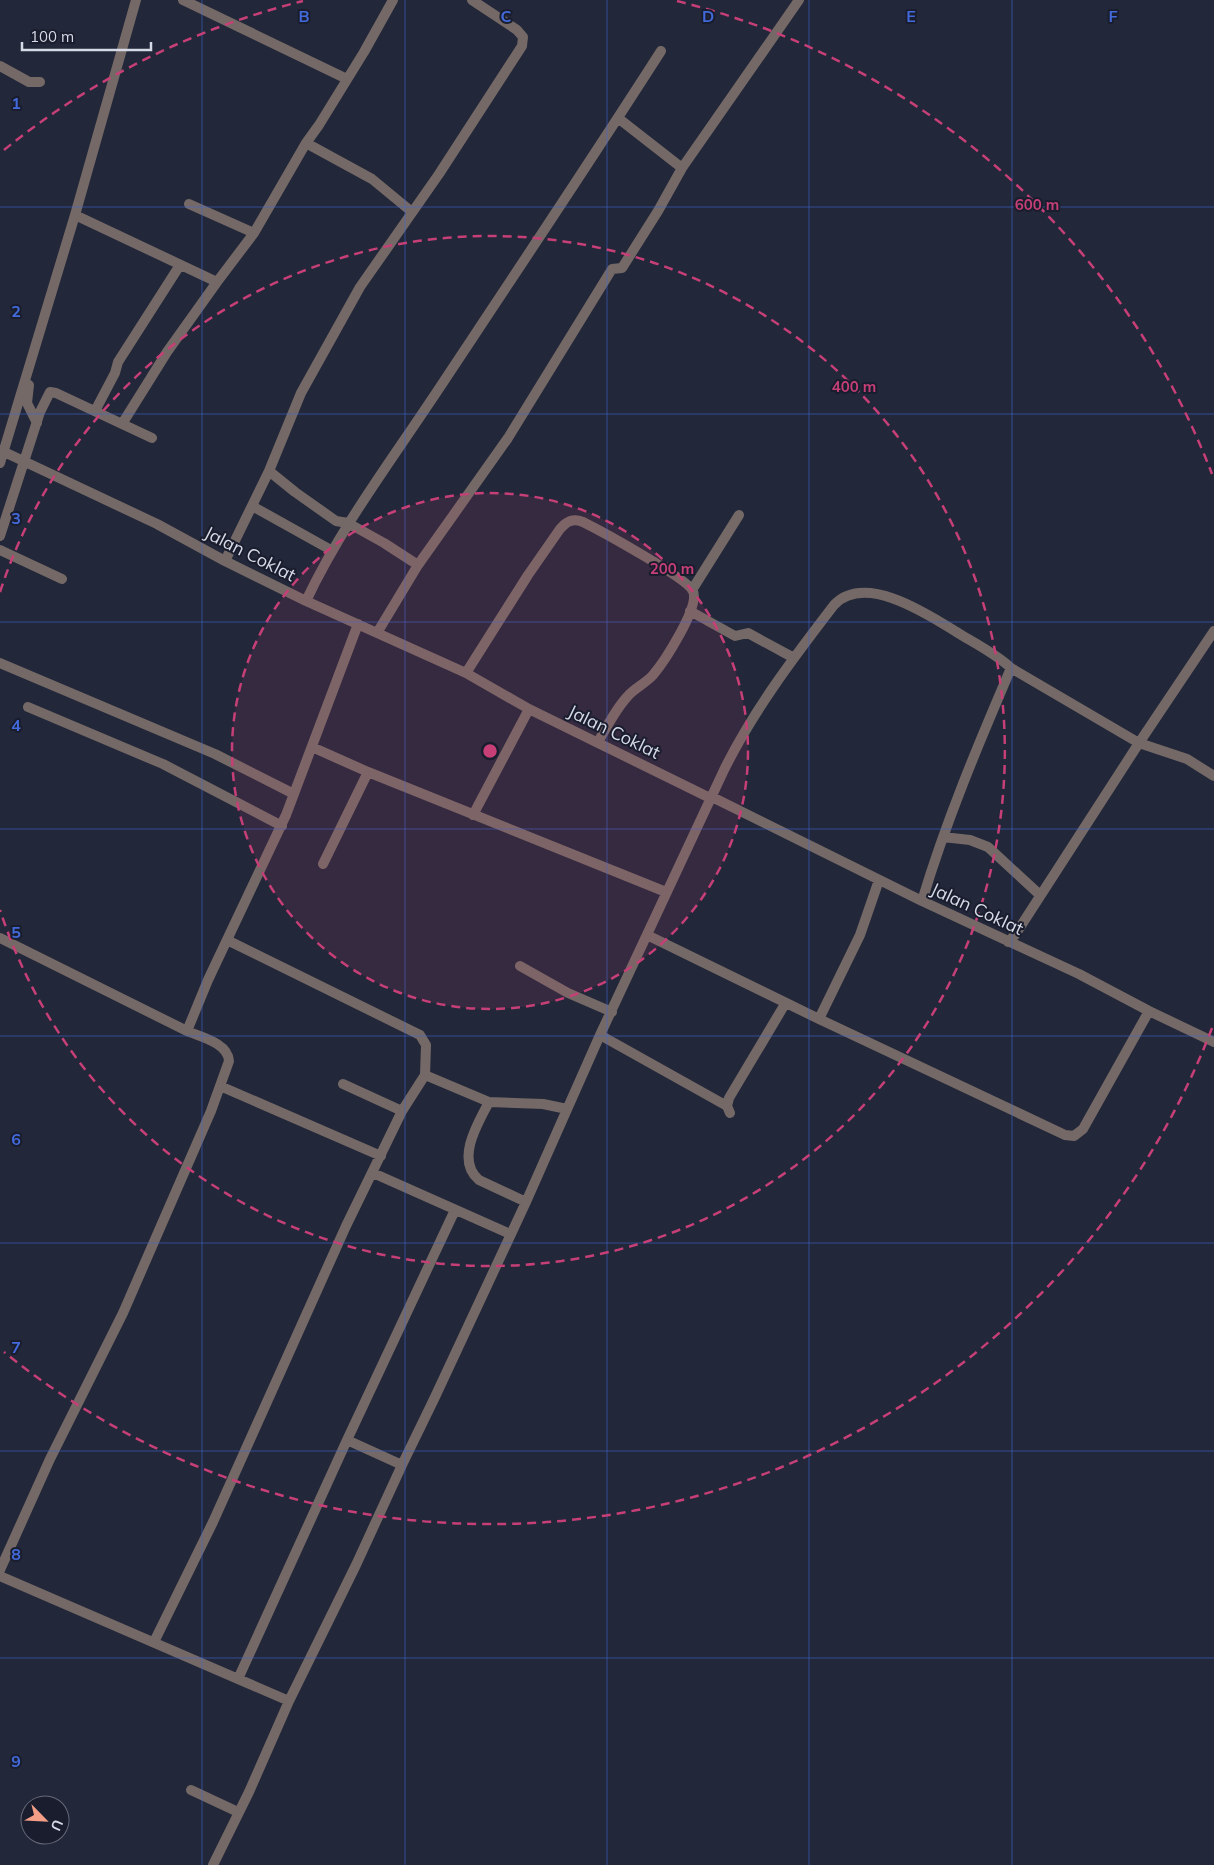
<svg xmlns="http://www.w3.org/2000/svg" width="1214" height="1865" viewBox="0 0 1214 1865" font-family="Mulish,sans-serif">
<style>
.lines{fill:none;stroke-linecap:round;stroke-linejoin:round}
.minor{stroke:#746966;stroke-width:10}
.grid{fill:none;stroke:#426adb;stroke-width:1;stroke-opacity:0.55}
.ring{fill:none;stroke:#c63f77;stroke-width:2.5;stroke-dasharray:9 6}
.labels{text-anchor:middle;stroke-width:4;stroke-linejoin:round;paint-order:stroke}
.street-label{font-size:18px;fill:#d6dae6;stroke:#191d2e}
.grid-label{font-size:16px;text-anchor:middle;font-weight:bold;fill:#426adb;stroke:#191d2e;stroke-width:4;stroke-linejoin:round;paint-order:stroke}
.centre{fill:#c63f77;stroke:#191d2e;stroke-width:2.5}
.ring-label{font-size:15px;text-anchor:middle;font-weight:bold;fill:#c63f77;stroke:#191d2e;stroke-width:4;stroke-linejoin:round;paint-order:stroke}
</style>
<rect width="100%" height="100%" fill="#222739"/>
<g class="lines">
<path class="minor" d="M183 0 347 79
M0 66 29 82H40
M618 118 682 168
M306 143 372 179 412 212
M189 204 254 233
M75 215 217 282 254 233 306 143 319 125 364 52 393 0
M29 385 27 403 37 423
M95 411 115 373 118 362 180 265
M122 424 167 352 217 282
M0 450 157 524 225 561 306 601 466 673 529 709 708 797H712L922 901 1079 974 1149 1011 1214 1042
M0 463 75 215 136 0
M269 471 295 492 336 521 348 523 384 543 418 565
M252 506 331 550
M0 536 40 412 50 392 56 393 152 438
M0 550 62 579
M225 561 269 471 301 393 360 287 439 174 522 46 523 37 517 30 472 0
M692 590 739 515
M306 601C340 529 388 465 432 399 509 283 586 168 661 51
M690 611 735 636 748 633 794 658
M377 633 418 565 508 438 612 269 622 268 658 211 682 168 799 0
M0 663 215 754 294 794
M466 673 528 575 560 529C567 521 573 518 583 522 601 531 687 578 693 591 700 607 664 662 653 675 645 684 634 688 627 697 615 710 607 727 598 742
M28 707 163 764 282 826
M312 747 368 772 666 892
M473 815 529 709
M943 837 970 840 988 847 1040 895
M323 864 368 772
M922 901C946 821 978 745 1011 668L1139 743 1187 759 1214 776
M647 935 819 1019 860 935 879 880
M0 938 187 1031
M1008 942 1015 935 1139 743 1214 631
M520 966 568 993 612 1012
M819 1019 1065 1135 1074 1136 1083 1129 1149 1011
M600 1035 727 1106
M425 1075 489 1102 543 1104 567 1109
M343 1084 402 1111
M220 1086 381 1156
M489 1102C478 1123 455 1160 479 1180L526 1202
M730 1113 727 1106 729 1098 785 1004
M373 1173 510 1234
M347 1440 402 1465
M0 1570 50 1459 123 1313 211 1111 229 1061C228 1043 201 1037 187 1031L208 980 286 815 358 624
M0 1576 289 1701
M154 1642 213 1522 346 1226 402 1111 425 1075 426 1045 420 1035 227 940
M238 1679 347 1440 455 1210
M191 1790 238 1812
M213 1865 249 1792 289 1701 356 1565 402 1465 435 1397 526 1202 600 1035 724 770C753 711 794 657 834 605 866 571 932 617 963 636 980 646 997 655 1011 668"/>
</g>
<path class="grid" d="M202 0V1865M405 0V1865M607 0V1865M809 0V1865M1012 0V1865M0 207H1214M0 414H1214M0 622H1214M0 829H1214M0 1036H1214M0 1243H1214M0 1451H1214M0 1658H1214"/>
<circle cx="490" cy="751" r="258" fill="#c63f77" fill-opacity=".12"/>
<g class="ring">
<circle cx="490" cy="751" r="258"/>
<path d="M0 592A515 515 0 1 1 0 910"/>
<path d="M1212 1028A773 773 0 0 1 4 1352M4 150A773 773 0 0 1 303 1M677 1A773 773 0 0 1 1212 474"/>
</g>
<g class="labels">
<g class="street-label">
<text transform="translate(250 554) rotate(27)" y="6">Jalan Coklat</text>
<text transform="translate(614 732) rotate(26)" y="6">Jalan Coklat</text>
<text transform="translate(977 909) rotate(25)" y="6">Jalan Coklat</text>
</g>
</g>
<g class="grid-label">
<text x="304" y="22">B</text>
<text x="506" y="22">C</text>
<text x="708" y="22">D</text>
<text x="911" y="22">E</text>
<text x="1113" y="22">F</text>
<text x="16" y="109">1</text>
<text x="16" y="317">2</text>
<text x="16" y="524">3</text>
<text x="16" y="731">4</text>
<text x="16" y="938">5</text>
<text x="16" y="1145">6</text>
<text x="16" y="1353">7</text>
<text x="16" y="1560">8</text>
<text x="16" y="1767">9</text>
</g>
<circle cx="490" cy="751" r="8" class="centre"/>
<g class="ring-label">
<text x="1037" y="210">600 m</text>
<text x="854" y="392">400 m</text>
<text x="672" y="574">200 m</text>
</g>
<g transform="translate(45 1820) rotate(114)"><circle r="24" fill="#191d2e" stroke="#656978"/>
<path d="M0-4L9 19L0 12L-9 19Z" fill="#f49e87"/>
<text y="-8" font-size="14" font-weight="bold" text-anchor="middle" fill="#d6dae6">U</text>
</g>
<path d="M22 42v8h129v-8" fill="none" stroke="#d6dae6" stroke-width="2.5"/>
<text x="30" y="42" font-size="15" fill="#d6dae6" stroke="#191d2e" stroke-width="4" paint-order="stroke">100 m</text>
</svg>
